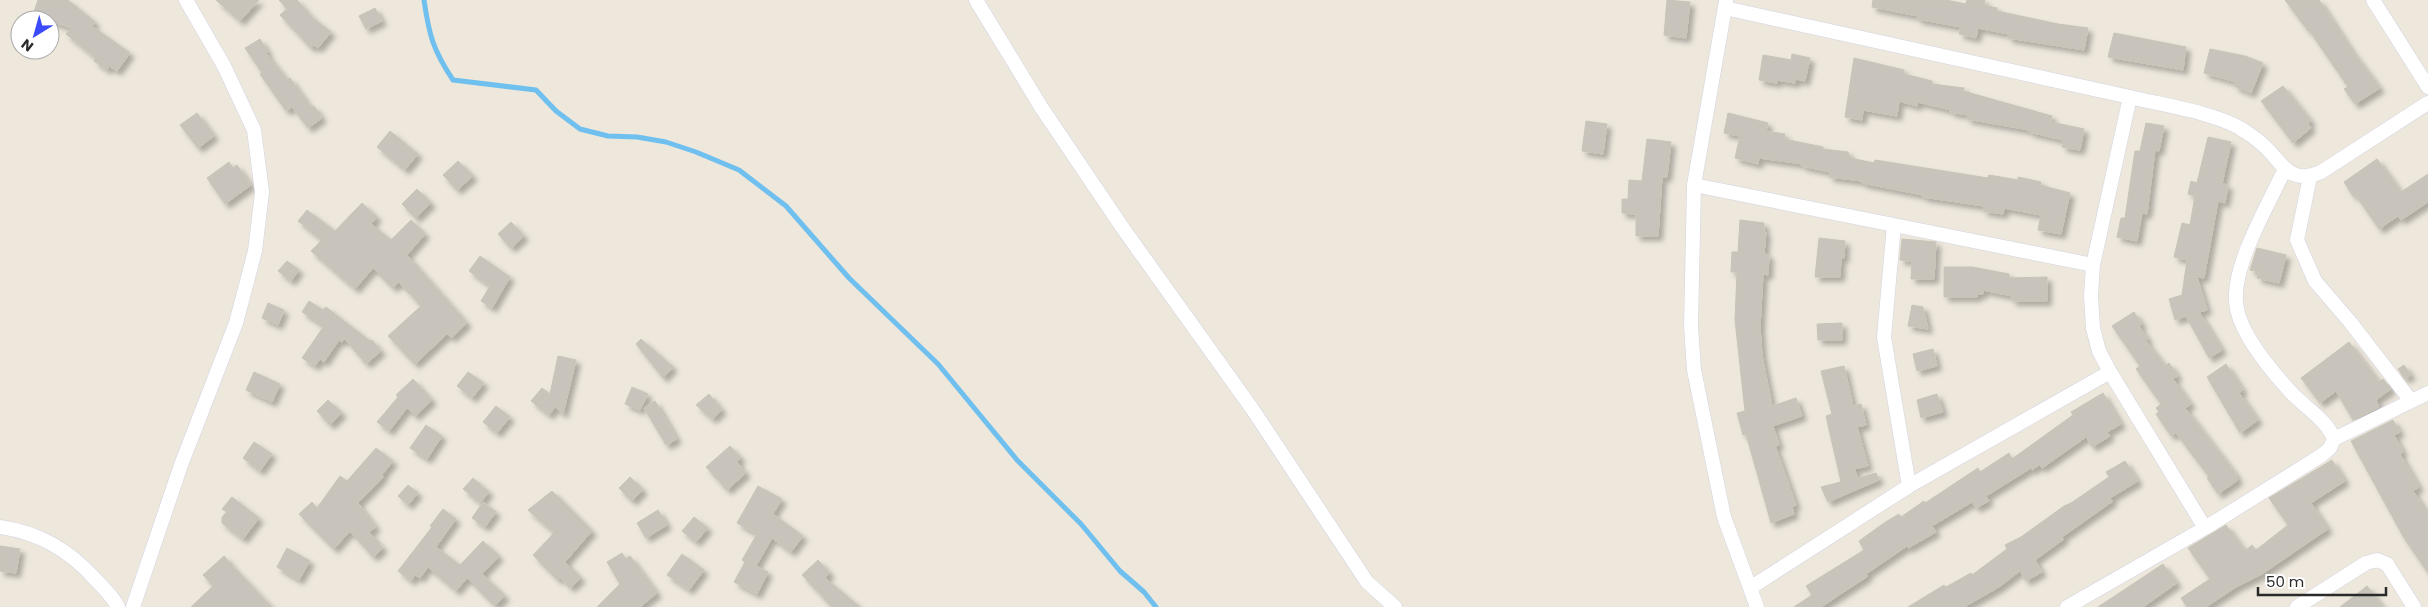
<svg xmlns="http://www.w3.org/2000/svg" width="2428" height="607" viewBox="0 0 2428 607" font-family="Poppins,sans-serif">
<style>
.lines{fill:none;stroke-linecap:round;stroke-linejoin:round}
.stream{stroke:#6fbfef;stroke-width:5}
.building{fill:#c8c4bc;stroke:#c8c4b6;filter:url(#shadow)}
.street-casing{stroke:#d2d3e3;stroke-width:15}
.street{stroke:#fff;stroke-width:14}
</style>
<defs>
<filter id="shadow"><feDropShadow dx="4.5" dy="4.5" stdDeviation="2.5" flood-color="#0004"/></filter>
</defs>
<rect width="100%" height="100%" fill="#ede7dc"/>
<g class="lines">
<path class="stream" d="M424 0C429 35 433 50 453 80L536 90 556 111 580 129 608 136 637 137 666 142 696 152 739 170 786 206 849 278 938 364 1017 460 1081 524 1120 571 1144 592 1156 607"/>
</g>
<path class="building" d="M38 0H68L95 22 92 26 130 53 117 71 109 66 107 70 94 61 96 58 66 34 71 28 33 15Z
M216 0H259L240 21Z
M279 0H297L313 18 331 32 318 48 313 45 311 48 280 15 287 9Z
M1667 0 1690 2 1686 38 1664 35Z
M1873 0H1946L1966 4 1967 0H1985L1984 5 1997 8V11L2058 24 2088 28 2084 50 2008 38 2009 34 1978 28 1976 38 1959 34 1961 27 1917 19 1918 16 1872 7Z
M2285 0H2319L2352 51 2380 88 2355 104 2344 89 2348 87 2309 30 2308 31Z
M375 8 382 21 366 29 359 16Z
M2114 33 2186 47 2183 70 2108 57Z
M260 39 268 52 266 53 287 80 290 78 311 108 314 106 322 118 308 128 292 107 286 111 260 74 262 73 245 48Z
M2210 49 2245 56 2263 63 2251 93 2234 86 2236 82 2204 73Z
M1792 54 1810 58 1805 81 1796 79 1795 83 1777 80V83L1759 80 1763 55 1791 60Z
M1854 58 1904 70V74L1932 81V84L1964 88 1963 91 2052 116 2051 122 2084 129 2080 150 2062 147 2063 140 2029 132V130L1967 119 1968 115 1950 112 1951 110 1918 102 1917 106 1899 101 1897 116 1863 110 1862 120 1845 117Z
M2283 86 2311 121 2308 124 2311 128 2293 143 2261 101Z
M197 113 214 136 198 148 180 125Z
M1728 113 1768 123 1766 131 1785 134 1784 139 1823 147V149L1848 152 1850 158 1874 163 1875 160 1988 178 1989 175 2018 180V177L2041 182 2040 185 2070 193 2061 234 2038 230 2041 215 2004 208 2003 214 1983 211 1984 206 1923 197V195L1862 183V181L1829 177 1830 172 1802 166 1803 164 1759 158 1758 164 1735 158 1740 136 1724 133Z
M1586 121 1607 124 1603 154 1582 151Z
M2146 123 2164 126 2159 151 2155 150 2147 214 2142 213 2137 241 2117 237 2121 218H2125L2135 151H2140Z
M390 131 418 154 405 170 377 147Z
M2208 137 2231 142 2222 184 2228 185 2225 203 2218 201 2204 278 2197 277 2207 310 2199 312 2222 350 2209 358 2186 316 2175 320 2169 299 2182 295 2187 260 2174 257 2182 223 2190 225 2195 196 2188 194 2191 181 2197 183Z
M1647 139 1671 142 1667 177H1662L1658 236H1636V214L1622 213V199H1628L1629 180 1642 181Z
M2377 159 2401 192 2428 174V202L2401 220 2398 216 2379 229 2355 194 2353 196 2344 182Z
M458 161 473 176 457 190 443 175Z
M229 162 233 168 237 165 251 185 225 204 207 178Z
M417 189 431 203 416 218 402 204Z
M362 203 377 217 371 224 391 240 411 220 425 234 407 255 467 323 451 338 447 334 415 364 388 336 421 306 399 282 393 288 373 268 355 289 311 251 322 240 298 221 307 210 335 231Z
M1740 220 1764 223V231L1766 232 1764 254 1769 255 1768 275 1763 274 1760 327 1762 355 1772 406 1796 398 1802 416 1773 426 1779 445 1775 446 1796 505 1792 507 1794 514 1771 523 1746 434 1743 435 1737 413 1745 411 1735 320 1737 272H1731L1732 252H1738Z
M511 222 524 236 511 248 498 234Z
M1819 238 1845 241 1844 258H1841L1840 277H1815Z
M1902 239 1936 242 1934 279H1911L1912 261 1900 260Z
M2257 248 2286 255 2279 283 2257 278 2259 272 2250 270Z
M480 256 510 277 492 308 481 301 490 286 469 271Z
M287 261 299 270 291 281 278 271Z
M1944 267H1972L2009 274V278L2047 277V301H2012V296L1983 290V294H1977V297H1944Z
M309 301 323 310 326 307 370 341 372 340 381 351 366 364 345 339 342 342 339 340 324 362 320 359 315 366 302 358 324 326 302 312Z
M268 303 284 310 278 325 262 318Z
M1912 305 1923 307 1928 329 1908 326Z
M2134 312 2142 324 2139 326 2148 339 2146 341 2165 366 2169 363 2178 376 2173 379 2191 404 2185 408 2235 473 2238 480 2218 494 2207 478 2209 477 2176 433 2171 436 2156 414 2159 412 2156 408 2161 404 2136 369 2140 366 2112 326Z
M1842 323V340H1818L1817 324Z
M641 339 673 367 663 378 636 344Z
M2349 342 2379 382 2383 379 2391 389 2376 400 2379 407 2353 420 2336 391 2320 403 2301 378Z
M1933 349 1937 366 1917 371 1913 354Z
M558 356 576 360 563 414 555 407 549 415 531 401 542 388 550 394Z
M2226 364 2243 390 2239 393 2258 420 2240 433 2207 377Z
M2404 365 2411 375 2405 379 2398 369Z
M1844 366 1853 406 1861 404 1866 425 1857 427 1868 466 1854 469 1858 478 1876 473 1879 480 1828 502 1821 487 1841 482 1826 416 1832 414 1821 371Z
M254 372 280 384 272 402 246 390Z
M468 372 484 383 472 398 457 386Z
M413 379 432 400 415 416 407 408 389 431 377 422 398 397 396 395Z
M632 387 648 394 640 410 625 404Z
M2103 393 2121 424 2107 432 2110 436 2092 447 2086 437 2042 468 2039 465 2032 470 2031 468 1986 496 1989 501 1976 508 1972 502 1932 526 1936 532 1908 548 1907 546 1866 574 1868 576 1821 607H1794L1812 595 1806 586 1864 550 1859 541 1884 523 1899 514 1901 517 1924 501 1925 503 1978 468 1980 472 2009 453 2012 459 2073 415 2071 412Z
M709 394 722 410 712 419 696 405Z
M1937 394 1943 412 1921 418 1917 400Z
M328 400 342 413 330 425 317 411Z
M655 401 677 439 666 445 644 408Z
M496 406 510 417 497 433 483 422Z
M2393 420 2400 432 2394 435 2403 452 2400 454 2419 487 2413 491 2428 514V573L2404 538 2351 441Z
M426 425 442 436 427 459 410 448Z
M254 442 272 454 260 471 243 458Z
M730 446 741 458 737 462 746 473 727 490 706 467Z
M376 448 393 461 382 475 383 477 358 503 376 527 369 532 383 548 373 557 350 531 334 549 299 514 312 502 317 508 340 476 347 481Z
M2332 460 2345 481 2311 503 2328 529 2262 574 2236 587 2206 607H2187L2181 598 2210 579 2188 548 2226 525 2245 551 2252 545 2256 550 2288 525 2269 498Z
M2125 461 2138 481 2110 498 2113 501 2062 537 2064 539 2035 560 2042 572 2026 581 2020 571 1999 587 1964 607H1908L1944 585 1946 587 1971 573 1972 575 2007 549 2005 545 2021 537 2064 506 2071 503 2109 477 2106 472Z
M630 477 643 490 632 501 619 488Z
M473 478 489 492 480 503 463 489Z
M408 485 418 493 408 505 398 496Z
M758 486 782 499 773 514 803 536 791 552 772 538 756 566 768 572 757 594 734 582 745 562 742 560 757 534 737 523Z
M552 491 592 531 565 562 581 578 570 588 560 577 558 580 533 555 554 533 528 510Z
M232 497 259 518 243 539 222 523V517L227 512 222 509Z
M483 502 496 512 485 527 472 518Z
M443 509 456 519 436 547 460 565 483 541 499 556 482 574 505 596 495 606 467 578 456 591 428 567 420 578 415 575 411 581 398 571 432 527 430 526Z
M658 510 667 525 646 538 637 523Z
M694 517 708 528 696 542 682 531Z
M0 546 20 549 16 573 0 571Z
M287 548 310 561 299 580 277 567Z
M622 553 626 559 630 556 657 593 640 607H597L620 584 607 562Z
M682 554 704 570 689 590 667 575Z
M224 556 235 569 272 607H191L213 586 203 575Z
M818 560 830 573 825 578 860 607H832L802 575Z
M2163 564 2177 583 2143 607H2098Z
M2367 586 2383 607H2340Z"/>
<g class="lines">
<g class="street-casing">
<path id="street" d="M976 0 1041 107 1122 227 1253 410 1367 582 1395 607
M2373 0 2428 87
M1726 1 1694 185 1691 326 1694 370 1724 517 1757 607
M1725 8 2130 97 2093 265 2091 296 2093 328 2099 351 2110 372 2205 528 2067 607
M2130 97C2162 105 2212 112 2240 128 2247 133 2256 138 2262 144 2283 162 2288 186 2321 172L2428 103
M2285 169C2269 203 2233 264 2236 301 2237 330 2269 368 2288 389 2302 406 2326 418 2334 439
M2310 177 2297 240 2315 281 2351 323 2411 401
M1694 185 1894 225 1884 337 1909 486
M1894 225 2093 265
M0 527C40 533 69 550 96 580 104 588 113 597 118 607
M2205 528 2322 455 2330 448 2334 439 2428 393
M1750 588 1909 486 2110 372
M133 607 181 465 236 323 255 251 262 192 254 130 224 66 186 0
M2297 607 2366 563 2377 560 2387 564 2414 607"/>
</g>
<use href="#street" class="street"/>
</g>
<g transform="translate(35 35) rotate(217)"><circle r="24" fill="#ffffff" stroke="#aaaaaa"/>
<path d="M0-4L9 19L0 12L-9 19Z" fill="#3b4afb"/>
<text y="-8" font-size="14" font-weight="bold" text-anchor="middle" fill="#2a2a2a">N</text>
</g>
<path d="M2258 587v8h128v-8" fill="none" stroke="#2a2a2a" stroke-width="2.5"/>
<text x="2266" y="587" font-size="15" fill="#2a2a2a" stroke="#ffffff" stroke-width="4" paint-order="stroke">50 m</text>
</svg>
